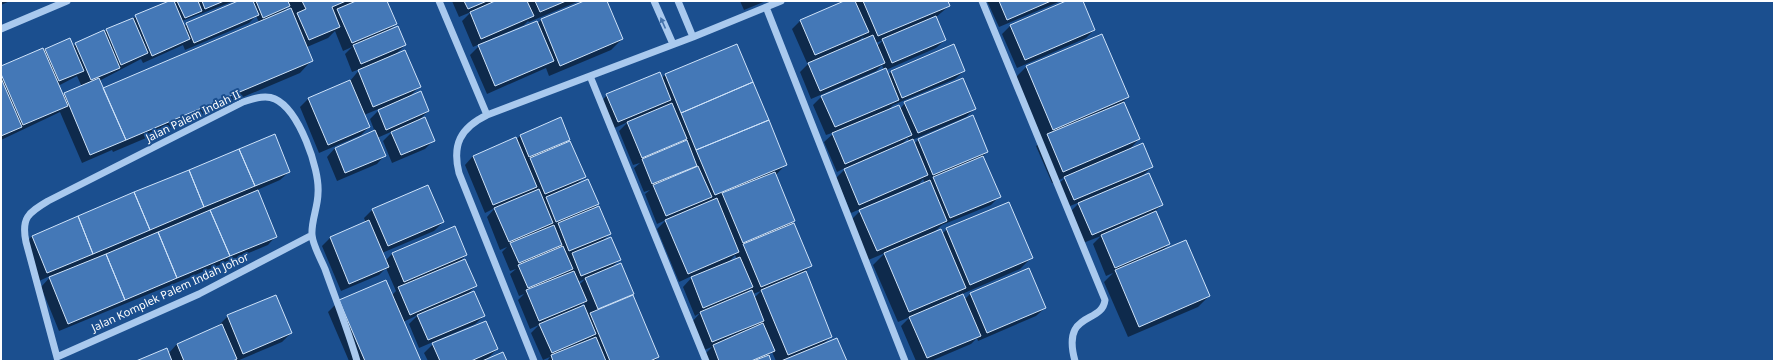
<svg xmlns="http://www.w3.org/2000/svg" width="1775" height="362" viewBox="0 0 1775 362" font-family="'Noto Sans',sans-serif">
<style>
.shadow{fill:#0007;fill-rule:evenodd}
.building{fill:#4478b7;stroke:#cfe3fa}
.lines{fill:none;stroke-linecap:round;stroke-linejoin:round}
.minor{stroke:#a9c9ee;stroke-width:7}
.oneway{fill:#4674ac}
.labels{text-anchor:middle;stroke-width:4;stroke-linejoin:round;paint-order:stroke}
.street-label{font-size:11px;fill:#fff;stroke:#1b4f8f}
</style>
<rect width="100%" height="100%" fill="#1b4f8f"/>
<path class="shadow" d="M1 1H10L1 5Z
M171 1H234L182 21 184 26 240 1H386L396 24 388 31 405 45 394 56 420 86 408 98 428 111 418 121 433 141 425 149 392 163 383 141 393 131 377 138 385 155 377 164 337 181 327 157 335 148 375 132 370 119 381 108 364 115 369 127 361 135 319 153 300 107 308 99 350 81 360 69 352 72 345 54 352 47 343 51 335 31 328 38 307 47 312 60 300 73 113 152 112 150 82 163 60 112 1 140V67L45 49 73 46ZM289 6 290 9 283 12ZM256 16 259 22 103 89 99 81 141 59 143 63 183 45 185 50 249 23ZM77 76 82 87 63 96 58 86Z
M452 1H579L529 22 528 21 524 25 473 47 462 21 471 12 459 17Z
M587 1H606L622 39 611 50 549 76 546 68 487 94 470 55 479 46 537 24 541 20Z
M740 1H766L744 10Z
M847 1H946L949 6 935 18 945 40 936 48 886 70 888 75 891 72 953 46 964 71 955 79 893 105 888 110 900 109 905 103 975 108 966 117 912 140 914 144 918 140 987 152 982 157 999 197 991 205 942 225 934 232 942 234 947 229 1031 258 1020 269 962 294 964 300 970 294 1045 308 1036 316 978 341 977 338 971 344 931 361H916L901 326 910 317 898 322 873 265 885 253 866 261 849 222 860 211 925 183 923 179 919 184 851 213 836 178 847 167 837 172 824 142 835 132 826 135 813 105 822 96 884 70 882 65 876 71 811 99 800 72 811 61 807 63 792 29 801 20ZM863 37 864 40 856 43ZM883 40 877 46 876 43ZM908 138 909 142 900 146ZM958 294 959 296 953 299Z
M987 1H1061L999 27Z
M1068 1H1082L1094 30 1086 38 1017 68 1002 34 1011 25Z
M737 45 786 164 775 176 794 221 789 226 811 265 805 272 831 337 823 344 846 361H776L772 352 768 356 770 361H708L705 354 712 347 704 350 692 322 700 313 695 316 683 287 694 275 679 282 657 229 666 220 657 224 645 194 650 190 644 192 634 168 640 163 633 165 619 131 628 122 610 130 599 104 607 95 661 79 665 75ZM735 255 737 259 727 264ZM750 289 751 292 744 295ZM761 291 754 298 753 294Z
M1026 67 1128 97 1123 102 1139 139 1127 152 1152 167 1142 176 1162 205 1155 211 1169 244 1163 250 1209 296 1198 307 1128 337 1104 282 1113 273 1106 276 1093 244 1101 236 1083 243 1070 212 1080 202 1065 208 1056 186 1066 177 1052 183 1036 146 1042 141 1015 78Z
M560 119 568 140 563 145 584 177 577 184 598 204 591 211 610 234 602 241 619 260 611 268 633 294 629 298 658 357 655 361H547L550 357 543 360 531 333 539 325 530 329 518 300 524 294 519 296 510 274 516 269 510 271 502 252 507 247 500 250 487 217 495 208 485 213 465 165 473 156 516 140 520 136ZM585 279 579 285 578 282ZM584 303 585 306 577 309Z
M274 136 289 172 280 180 257 190 276 236 268 245 59 331 41 287 52 275 39 281 24 245 32 236Z
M373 209 443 222 434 231 382 253 385 261 392 254 454 227 466 255 458 263 475 286 467 295 484 316 475 324 419 348 409 324 418 315 403 322 420 361H349L328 312 339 301 392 295 396 291 386 268 379 275 341 291 322 246 330 238 366 223 364 218Z
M228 316 291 333 282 342 237 361H138L168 354 177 344 220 326 219 325Z
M433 344 497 349 485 361H506H428L424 353Z"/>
<path class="building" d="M169 1H174L190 39 152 56 135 15Z
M177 1H198L202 11 185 18Z
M202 1H224L205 9Z
M238 1H253L259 15 194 43 186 23Z
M256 1H288L290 6 263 18Z
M302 1H346L332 7 340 27 309 40 297 13 306 9Z
M356 1H387L397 24 352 43 337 9Z
M464 1H487L468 9Z
M495 1H527L534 16 481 39 470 12Z
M535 1H566L540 12Z
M584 1H607L623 39 560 66 541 19Z
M844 1H855L869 32 815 55 800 20Z
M863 1H948L950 6 878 36Z
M999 1H1051L1007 20Z
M1066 1H1083L1095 30 1025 60 1010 25Z
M291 8 313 61 126 140 103 88Z
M936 16 946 40 892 63 882 39Z
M133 18 148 53 121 65 106 29Z
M537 21 554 61 495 86 478 45Z
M398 26 406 45 361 64 353 45Z
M104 30 120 68 91 80 75 43Z
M1102 34 1129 97 1053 130 1026 66Z
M873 35 885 63 820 91 808 63Z
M70 38 84 71 59 81 45 49Z
M737 44 753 82 681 113 665 74Z
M954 44 965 71 902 98 891 71Z
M43 48 68 106 23 125 1 74V66Z
M405 50 421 87 373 107 358 70Z
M886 68 899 100 835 127 821 96Z
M660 72 671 100 618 122 606 94Z
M1 78 22 127 1 136Z
M99 78 126 140 90 155 64 93Z
M963 78 976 109 918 133 904 102Z
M350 80 370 127 328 145 308 98Z
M753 82 769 120 696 150 681 113Z
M421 91 429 111 386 130 378 110Z
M1124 102 1140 139 1063 172 1047 134Z
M672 103 687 139 642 158 627 122Z
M899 105 912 135 845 164 832 133Z
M973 115 988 152 933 175 918 139Z
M425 117 435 141 401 155 391 132Z
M561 117 570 140 529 157 520 135Z
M769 120 787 165 715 195 696 150Z
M375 130 386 156 345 173 335 148Z
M275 134 290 172 255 186 239 149Z
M516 137 537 187 493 205 473 156Z
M913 139 928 175 859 205 844 169Z
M687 140 697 166 652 184 642 159Z
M570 141 586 177 545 194 530 158Z
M1143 143 1153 167 1074 200 1064 177Z
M239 149 255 186 204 207 189 170Z
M983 156 1001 197 950 218 933 177Z
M698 166 712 197 666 216 653 185Z
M189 170 204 207 150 230 134 192Z
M775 172 795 221 743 243 722 193Z
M1149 173 1163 205 1092 235 1078 203Z
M588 179 599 204 556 222 546 197Z
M930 180 947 221 877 251 859 210Z
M428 185 444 222 388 246 372 209Z
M539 189 553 223 509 242 494 208Z
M258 190 277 237 230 256 210 210Z
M134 192 150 230 93 254 78 216Z
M717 198 739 252 688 274 665 220Z
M1009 202 1033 258 970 285 946 228Z
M599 206 611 234 569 251 558 223Z
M210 210 230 256 177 278 158 232Z
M1156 211 1170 244 1115 268 1101 235Z
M78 216 93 254 47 273 32 236Z
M369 220 389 267 349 284 330 237Z
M794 223 812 266 761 287 743 244Z
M554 225 562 245 519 263 510 243Z
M455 226 467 255 404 282 392 253Z
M941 229 966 288 909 312 884 253Z
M158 232 177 278 125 300 106 254Z
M611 237 621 260 581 276 572 253Z
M1186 240 1210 296 1139 327 1115 270Z
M563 246 573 269 528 288 518 265Z
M106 254 125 300 68 324 49 277Z
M740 257 753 287 703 308 691 277Z
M465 259 477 286 410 315 398 287Z
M621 263 634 294 598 309 585 278Z
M1029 268 1046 308 987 333 970 293Z
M574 271 587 301 539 321 526 290Z
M806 271 832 337 788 355 761 290Z
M386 280 421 361H365L339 300Z
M752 290 764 321 712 342 700 312Z
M474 291 485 316 428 340 417 315Z
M963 294 981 336 927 358 909 317Z
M276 295 292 333 243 354 227 315Z
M633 295 659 357 650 361H610L590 313Z
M584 305 596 334 552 353 539 324Z
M486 321 498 349 471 361H440L432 343Z
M763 323 775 351 751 361H719L713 345Z
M222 324 237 359 233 361H184L177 344Z
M596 337 606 361H553L551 355Z
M837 338 847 361H781Z
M167 348 172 361H136Z
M503 352 507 361H482Z
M769 355 771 361H753Z"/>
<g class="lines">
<path class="minor" d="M439 1 487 115
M654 1 673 44
M678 1 693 37
M982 1 1105 300C1102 325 1061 310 1075 361
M766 7 905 361
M1 29 67 1
M590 76 706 361
M57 357 199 294 312 235
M58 361 26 242C21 218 28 213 48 201L243 102C253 99 265 94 275 99 299 110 320 169 318 193 318 207 311 221 312 235 313 246 321 259 325 269 336 300 348 330 357 361
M534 361 459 173C452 145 460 128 487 115L693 37 781 1"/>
</g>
<defs><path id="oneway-solid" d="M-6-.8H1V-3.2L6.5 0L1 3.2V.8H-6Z"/></defs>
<use class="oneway" href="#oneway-solid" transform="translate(663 23) rotate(-114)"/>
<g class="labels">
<g class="street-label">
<text transform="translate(193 116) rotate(-26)" y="4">Jalan Palem Indah II</text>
<text transform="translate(170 292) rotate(-25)" y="4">Jalan Komplek Palem Indah Johor</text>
</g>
</g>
<rect width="1775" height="362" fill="none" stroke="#ffffff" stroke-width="4"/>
</svg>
